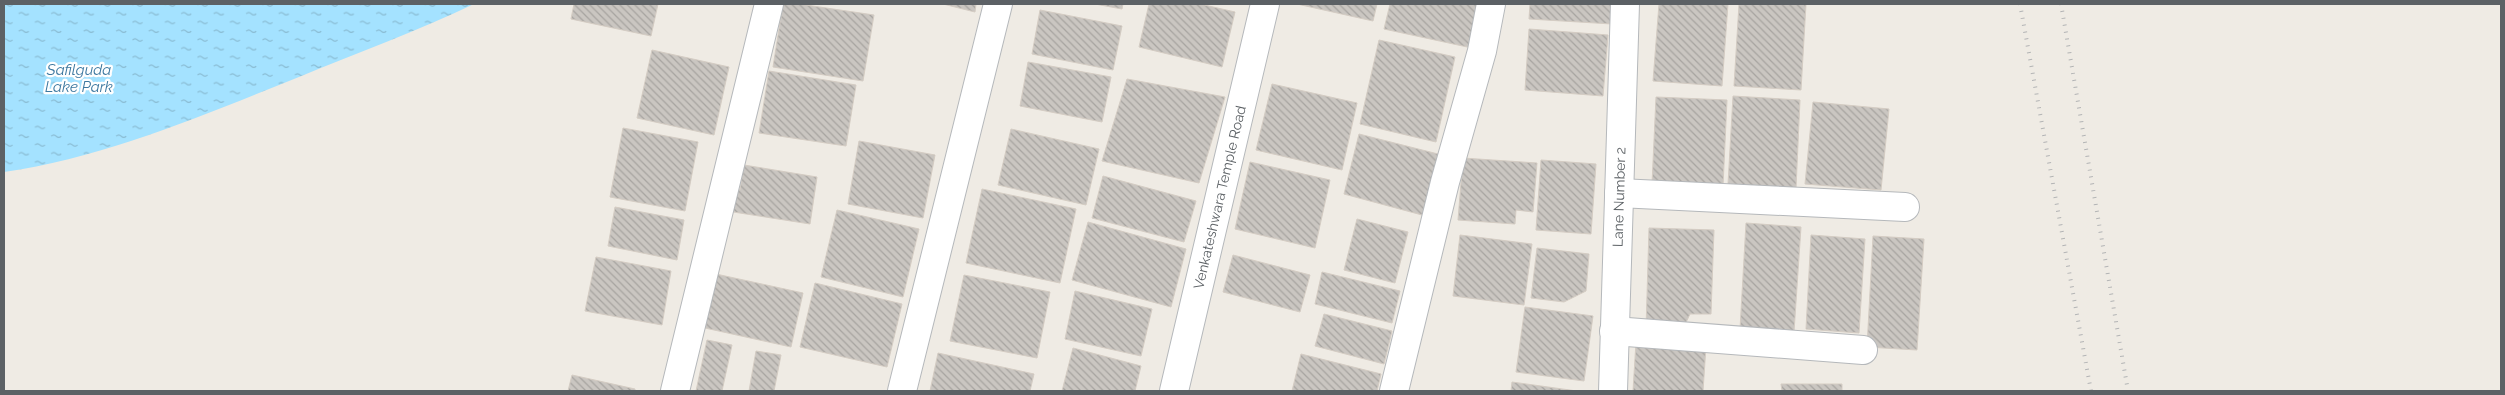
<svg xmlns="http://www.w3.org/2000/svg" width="2505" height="395" viewBox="0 0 2505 395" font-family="Raleway,sans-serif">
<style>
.water{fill:url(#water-ripples)}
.building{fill:url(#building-back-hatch);stroke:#d4ccc3}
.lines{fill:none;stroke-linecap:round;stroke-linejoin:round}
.minor-casing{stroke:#b5b8bb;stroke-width:30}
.minor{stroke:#fff;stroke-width:28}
.rail{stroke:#b3b4b5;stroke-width:4;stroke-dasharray:1 6;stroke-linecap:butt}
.labels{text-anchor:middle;stroke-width:4.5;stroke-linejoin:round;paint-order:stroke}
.street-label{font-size:14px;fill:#5c6165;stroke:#fff}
.water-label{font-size:15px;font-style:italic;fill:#3b779f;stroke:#fff}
</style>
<defs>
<pattern id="water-ripples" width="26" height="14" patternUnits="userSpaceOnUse" patternTransform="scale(1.25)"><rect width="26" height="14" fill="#a4e2ff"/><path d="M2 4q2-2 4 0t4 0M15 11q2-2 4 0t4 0" fill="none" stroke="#89bbd2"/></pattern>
<pattern id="building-back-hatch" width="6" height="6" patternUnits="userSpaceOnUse" patternTransform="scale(1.25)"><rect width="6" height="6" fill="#cac6c1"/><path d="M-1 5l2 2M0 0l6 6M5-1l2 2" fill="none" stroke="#a7a4a0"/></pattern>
</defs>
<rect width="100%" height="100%" fill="#efebe4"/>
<path class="water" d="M4 4H474C417 31 357 53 299 77 203 115 106 157 4 172Z"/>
<path class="building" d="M574 4H658L651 36 571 19Z
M783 4H799L874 15 863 81 773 67Z
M943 4H976L975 12Z
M1095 4H1123L1122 9Z
M1149 4H1200L1235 12 1222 67 1139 47Z
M1297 4H1377L1373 21Z
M1390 4H1481L1472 48 1384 29Z
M1530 4H1613L1612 24 1529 19Z
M1659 4H1728L1722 86 1653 81Z
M1739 4H1806L1801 90 1734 86Z
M1040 10 1122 26 1113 70 1032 54Z
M1529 29 1608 35 1603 96 1525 90Z
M1379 40 1455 57 1436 142 1360 124Z
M652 50 729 67 714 135 637 118Z
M1028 62 1111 77 1102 122 1020 106Z
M769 71 856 85 846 146 759 133Z
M1127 79 1225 97 1199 183 1102 161Z
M1272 84 1357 103 1342 170 1256 150Z
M1733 96 1800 100 1796 188 1728 184Z
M1656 97 1727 100 1723 186 1652 184Z
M1813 102 1889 109 1881 190 1805 184Z
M623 128 698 142 685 211 610 197Z
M1011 129 1099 149 1086 205 998 185Z
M1359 134 1438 154 1422 215 1344 194Z
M859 141 935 155 923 218 848 204Z
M1463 158 1537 163 1533 212 1516 210 1515 224 1458 220Z
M1541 160 1596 164 1591 234 1536 230Z
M1250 162 1330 180 1315 248 1235 229Z
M744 165 817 177 810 224 727 211 731 188 740 190Z
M1103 176 1196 201 1184 242 1092 218Z
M982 189 1076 209 1060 283 966 263Z
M615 207 684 220 677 260 608 246Z
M837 210 919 229 903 297 821 277Z
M1357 219 1408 232 1395 283 1344 270Z
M1088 222 1186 249 1171 307 1072 280Z
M1746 223 1801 227 1794 332 1740 329Z
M1649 228 1714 230 1711 314H1690L1683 329H1646Z
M1460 235 1532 244 1524 305 1453 296Z
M1811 235 1865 239 1859 333 1806 329Z
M1873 236 1924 239 1917 350 1867 347Z
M1537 248 1589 254 1586 291 1564 302 1531 298Z
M1233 255 1310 275 1300 312 1223 292Z
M596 257 671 271 662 325 585 311Z
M1322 272 1400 291 1392 323 1315 304Z
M716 274 803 293 791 347 705 328Z
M964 275 1050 292 1037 358 950 341Z
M815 283 902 304 887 367 800 347Z
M1075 291 1152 309 1141 356 1065 339Z
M1525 307 1593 316 1584 381 1516 372Z
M1324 314 1392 331 1384 364 1315 346Z
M707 340 732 345 722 391H696Z
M1636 342 1706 346 1703 391H1633Z
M1073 348 1141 366 1135 391H1062Z
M756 351 781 355 774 391H749Z
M938 353 1034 374 1030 391H930Z
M1301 354 1381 374 1377 391H1292Z
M572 375 635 389V391H568Z
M1512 382 1577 391H1511Z
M1781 384H1842V391H1782Z"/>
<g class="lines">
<g class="minor-casing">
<g id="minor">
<path d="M1619 193 1905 207"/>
<path d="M1614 331 1863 350"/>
<path d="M675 391 769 4"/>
<path d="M902 391 998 4"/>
<path id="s1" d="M1174 391 1265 4"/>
<path d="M1394 391 1445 182 1482 51 1491 4"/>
<path id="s2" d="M1613 391 1625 4"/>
</g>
</g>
<use href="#minor" class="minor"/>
<path class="rail" d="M2020 4 2091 391
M2061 4 2128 391"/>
</g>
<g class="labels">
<g class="street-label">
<text dy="5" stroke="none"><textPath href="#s2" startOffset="194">Lane Number 2</textPath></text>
<text dy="5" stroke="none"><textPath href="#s1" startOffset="199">Venkateshwara Temple Road</textPath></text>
</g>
<g class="water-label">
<text x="79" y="75">Safilguda<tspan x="79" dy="17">Lake Park</tspan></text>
</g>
</g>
<rect width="2505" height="395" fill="none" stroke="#5c6165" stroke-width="10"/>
</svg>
